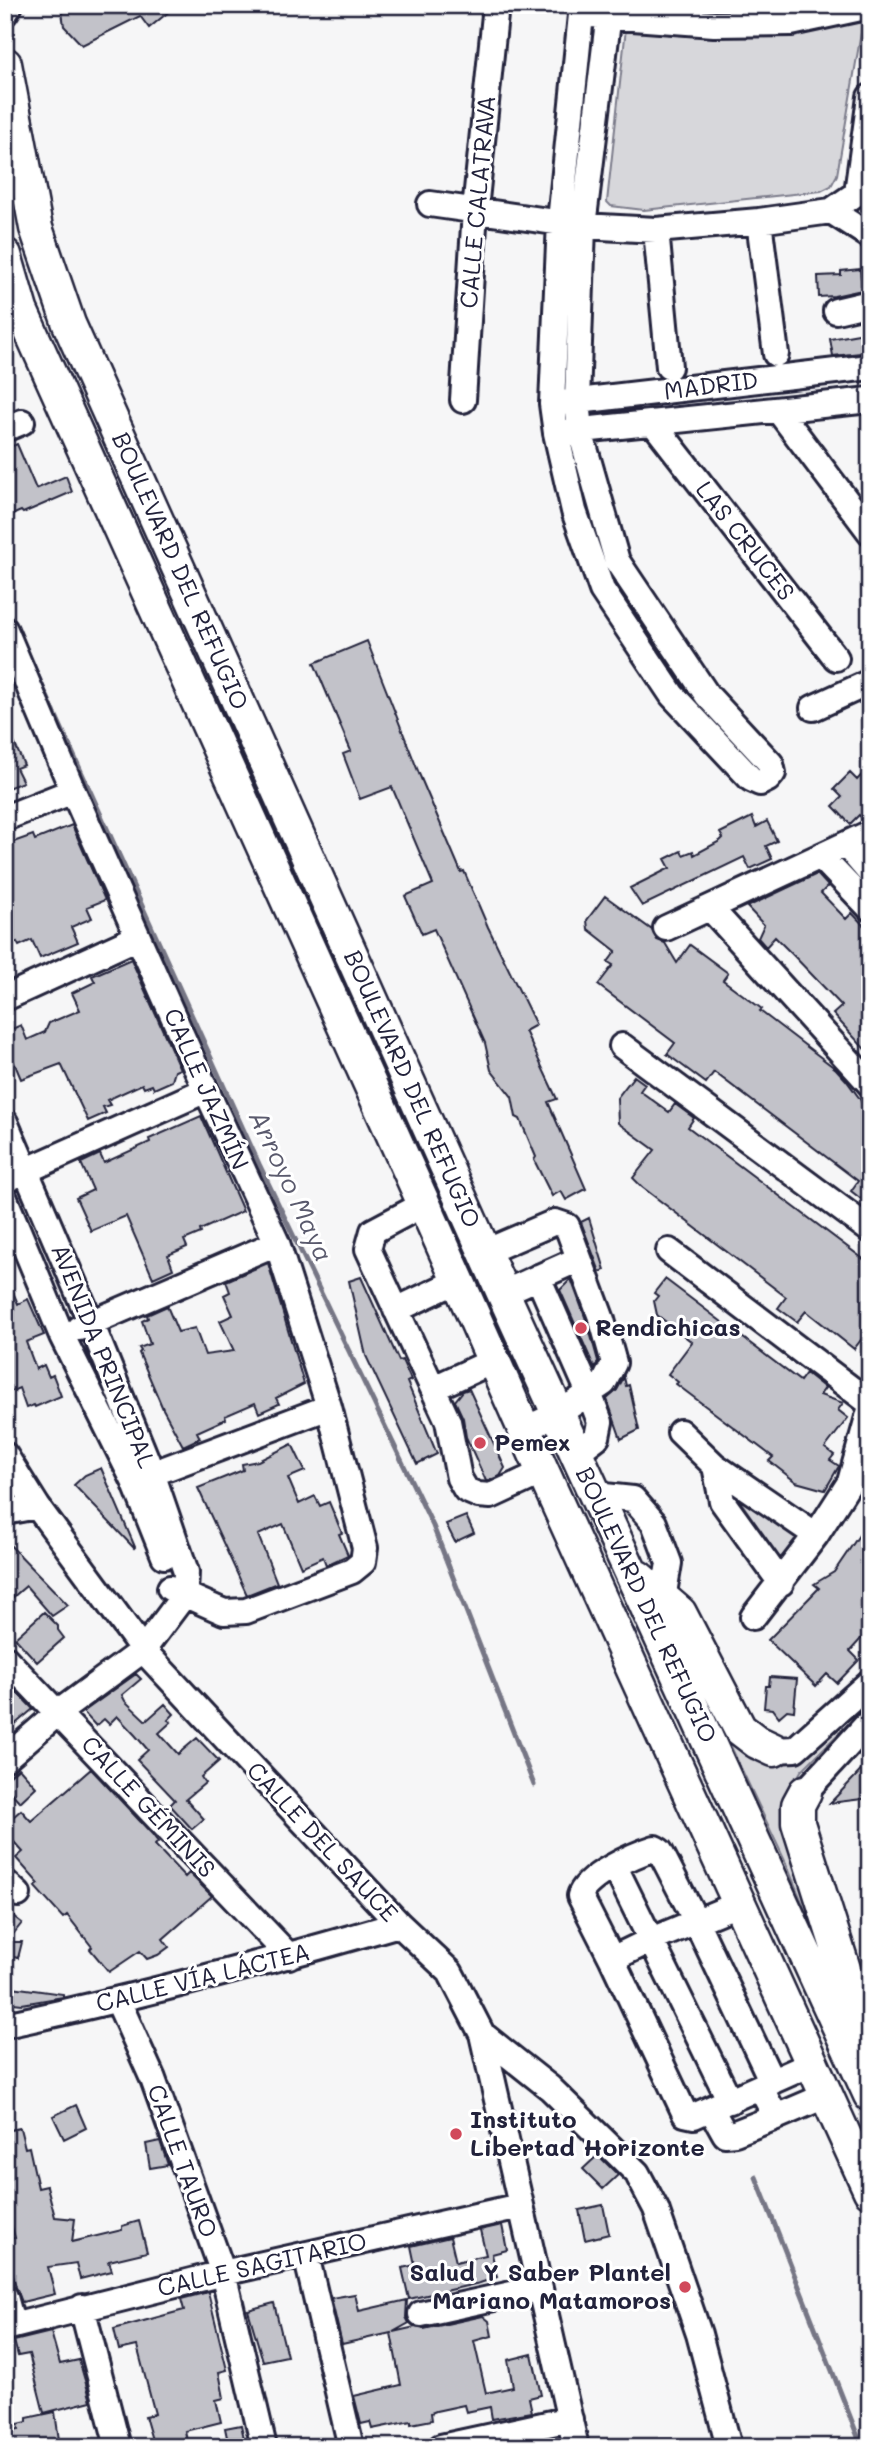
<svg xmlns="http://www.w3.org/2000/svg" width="875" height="2452" viewBox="0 0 875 2452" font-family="Mali,sans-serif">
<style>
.green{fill:#d7d7db;stroke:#7c7c8b;stroke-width:2}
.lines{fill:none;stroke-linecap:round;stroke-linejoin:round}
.stream{stroke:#767685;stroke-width:5}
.building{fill:#c2c2c9;stroke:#22223b;stroke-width:2}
.minor-casing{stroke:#22223b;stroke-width:30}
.major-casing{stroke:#22223b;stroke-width:37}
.minor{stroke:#fff;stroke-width:24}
.major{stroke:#fff;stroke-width:32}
.poi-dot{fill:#d1495b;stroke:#fff;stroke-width:2.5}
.labels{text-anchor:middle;stroke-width:6;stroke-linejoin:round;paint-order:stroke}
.street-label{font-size:24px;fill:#22223b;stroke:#fff}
.poi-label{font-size:24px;font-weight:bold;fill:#22223b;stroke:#fff;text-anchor:start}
.water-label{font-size:26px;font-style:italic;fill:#5a5a6d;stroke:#fff}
</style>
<rect width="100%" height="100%" fill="#f6f6f7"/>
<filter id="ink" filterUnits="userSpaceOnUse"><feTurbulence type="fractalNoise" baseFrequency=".0143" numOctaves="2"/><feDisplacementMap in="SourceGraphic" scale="14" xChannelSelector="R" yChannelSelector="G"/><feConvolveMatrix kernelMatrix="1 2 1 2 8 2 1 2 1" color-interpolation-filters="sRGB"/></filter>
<g filter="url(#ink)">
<path class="green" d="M863 21 837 175 831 186 821 191 644 210 611 206 607 202 626 28 697 35 825 28Z
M732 1489 800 1537 782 1562Z
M672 1615 738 1749 751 1759 767 1763 793 1761 870 1694V1702L801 1771 789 1793 785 1830 792 1859 850 2019 785 1861 733 1751Z"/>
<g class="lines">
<path class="stream" d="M5 606 14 625
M32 663 259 1164 433 1526 534 1785
M756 2177 862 2447"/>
</g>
<path class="building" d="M61 5H177L149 28 140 16 82 45 64 26Z
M860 269 862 290 834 296 819 297 818 276 841 275V271Z
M870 332V352L833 356 830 339Z
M17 444 36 489 66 476 72 492 23 513 21 511 5 518V449Z
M367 641 420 776 461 872 464 871 488 927 536 1025 525 1031 557 1099 548 1102 586 1189 566 1200 561 1191 552 1196 534 1160 536 1157 520 1119 516 1117 512 1097 491 1070 485 1043 434 929 422 934 405 896 433 884 392 787 360 799 343 754 351 751 314 663Z
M5 722 24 765 16 768 23 782 5 789Z
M870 766V818L864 820 859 815 850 824 833 806 842 797 834 789 850 773 857 780Z
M752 817 756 827 767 821 777 841 766 846 772 859 750 869 744 857 642 906 630 888 670 868 665 859 681 851 683 855 693 851 694 855 720 841 723 838 720 833Z
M72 825 105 900 87 907 92 918 71 927 78 942 40 958 32 940 19 946 17 942 12 945 5 929V845L33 835 35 840Z
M817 874 828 886 821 893 846 919 852 913 870 932V1055L833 1014 842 1006 792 954 775 937 766 947 758 938 764 925 747 907Z
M605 896 652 930 657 940 665 943 677 963 690 945 728 973 723 980 762 1009 760 1011 836 1069 846 1080 860 1099 870 1125V1206L851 1191 858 1181 714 1072 706 1083 679 1063 667 1054 675 1043 598 985 613 965 608 962 616 951 588 929 587 920Z
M131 959 180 1069 175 1071 172 1081 154 1089 152 1085 144 1088 142 1084 107 1100 110 1105 103 1107 106 1113 88 1121 61 1064 21 1079 5 1041V1032L21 1025 27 1040 45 1032 49 1023 80 1010 72 993 95 982 92 976Z
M634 1076 645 1084 640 1091 669 1112 675 1104 694 1118 688 1127 870 1264 867 1332 854 1349 806 1311 797 1322 778 1308 786 1297 642 1187 633 1178 655 1150 618 1123 617 1098Z
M201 1116 243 1211 200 1230 201 1233 184 1240 187 1247 168 1255 173 1269 153 1278 126 1216 91 1231 76 1198 93 1190 81 1163 100 1154 104 1163 150 1142 149 1139Z
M589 1218 605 1270 600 1272 581 1222Z
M268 1263 304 1384 276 1398 279 1404 259 1413 255 1403 225 1416 226 1419 197 1432 200 1438 183 1446 163 1409 139 1353 141 1351 139 1348 150 1344 142 1321 148 1318 147 1315 167 1306 178 1332 195 1328 205 1355 234 1351 220 1321 233 1315 224 1295 230 1292 226 1281Z
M5 1273 18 1304 28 1299 44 1335 26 1342 36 1369 44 1365 49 1377 53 1375 61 1396 35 1407 34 1405 26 1408 19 1388 5 1394Z
M361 1277 399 1361 402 1360 411 1380 407 1382 437 1454 417 1464 366 1356 349 1281Z
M571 1279 588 1325 598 1361 595 1369 560 1290Z
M665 1279 800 1381 806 1373 825 1388 820 1395 843 1403 838 1410 848 1418 825 1448 834 1455 830 1460 839 1466 825 1490 796 1482 769 1461 773 1457 676 1384 678 1382 668 1374 692 1342 657 1315 654 1301 658 1296 654 1293Z
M624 1377 626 1386 629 1385 639 1430 621 1439 607 1399 617 1390Z
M469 1389 505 1468 500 1476 488 1481H486L466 1437 463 1418 455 1401 463 1391Z
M292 1444 305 1471 288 1478 299 1504 315 1496 320 1506 329 1502 342 1533 339 1534 348 1555 326 1565 323 1557 301 1567 283 1524 258 1535 277 1583 247 1595 198 1488 243 1470 242 1464 258 1461Z
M101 1468 135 1547 134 1548 74 1485 85 1475Z
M466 1516 474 1533 455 1542 446 1524Z
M870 1519V1629L850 1651 859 1660 837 1683 827 1674 816 1686 768 1640 819 1588 814 1584 834 1572Z
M5 1540 44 1580 68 1605 52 1616 26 1586 5 1604Z
M44 1612 58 1626V1630L64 1638 37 1662 15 1638Z
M136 1674 141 1679 122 1695 125 1701 146 1721 165 1704 174 1714 168 1720 171 1722 159 1733 178 1754 197 1738 219 1761 201 1777 205 1783 186 1799 204 1819 192 1829 170 1805 175 1800 137 1760 148 1750 135 1735 117 1716 109 1724 104 1719 96 1726 83 1712Z
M770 1677 797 1679 794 1711 787 1710 779 1717 773 1709 764 1708 766 1686H769Z
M5 1680 33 1709 13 1726 5 1715Z
M870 1761V1798L830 1803 854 1778Z
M19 1768 36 1787 20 1802 5 1786V1779Z
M91 1769 152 1834 158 1842 155 1845 185 1877 189 1873 212 1896 163 1939 169 1947 158 1955 147 1959 140 1951 109 1972 90 1949 92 1947 67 1915 63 1918 35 1887 39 1884 16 1858 23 1852 5 1832V1824L21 1810 31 1821Z
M5 1910 22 1923 7 1942H22L18 1958 5 1955Z
M5 1986 63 1994V1997L22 2004 5 2002Z
M76 2105 86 2128 64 2139 53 2116Z
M20 2128 25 2148 29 2147 38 2188 47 2186 55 2217 75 2219 72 2242 122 2230V2226L139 2221 147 2252 109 2261 112 2271 80 2279 76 2263 48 2267 55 2294 22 2302 16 2287 5 2243V2240L15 2238 5 2202V2131Z
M160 2141 168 2165 150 2168 146 2144Z
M598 2155 618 2175 603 2189 583 2169Z
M603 2205 609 2234 585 2240 579 2210Z
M502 2225 507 2250 492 2254 497 2277 480 2283 409 2299 402 2268 415 2265 411 2246 450 2237 456 2262 472 2258 486 2255 480 2230Z
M208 2292 227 2370 219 2372 224 2398 216 2400 221 2422 185 2431 187 2441 181 2442 182 2447H154L145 2416 155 2414 137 2346 119 2350 114 2329 184 2310 181 2299Z
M355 2294 359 2311 407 2300 406 2317 409 2323 393 2332 415 2327 424 2329 483 2316 489 2321 492 2336 474 2341 486 2393 513 2387 508 2360 532 2354 541 2395 529 2398 532 2412 492 2419 490 2407 466 2412 464 2405 436 2411 431 2413 432 2420 411 2424V2421L372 2429 370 2422 361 2424 354 2396 401 2385 391 2333 342 2344 331 2298Z
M274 2303 287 2356 263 2361 248 2310Z
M51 2332 60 2364 79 2360 91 2401 44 2413 29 2354 18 2356 14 2341Z
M55 2412 60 2447H12L9 2431 19 2429 18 2424 27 2422V2418Z
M241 2425 246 2447H229L225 2428Z"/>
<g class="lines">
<g class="minor-casing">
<path id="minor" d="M582 5 560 221 552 404 556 433 574 511 602 590 672 695 751 779 760 783 768 779 773 773 771 764 707 695 617 561 580 431 577 401 583 226 610 5
M5 13 10 5
M592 15 714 24 791 23 870 6
M430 204 583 226 656 230 759 221 831 211 857 193 870 97
M831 211 870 236
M759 221 776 354
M656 230 669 367
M836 311 870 303
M463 400 475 210 496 5
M561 403 870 367
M778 410 870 532
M654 424 836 658
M5 429 22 422
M563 432 870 400
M5 630 73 791 206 1090 277 1243 329 1407 365 1548 363 1562 352 1571 246 1611 224 1612 170 1588
M813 708 870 682
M5 818 73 791
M846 845 870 873
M821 857 870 908
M711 909 870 1084
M666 928 870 833
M5 998 138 937
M622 1046 870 1230
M5 1122 91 1323 152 1473 186 1572 185 1594 143 1650 59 1712 5 1759
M5 1180 206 1090
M5 1199 62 1336 134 1481 164 1556
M424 1204 373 1231 368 1249 448 1421 459 1478 466 1490 478 1495 491 1496 543 1472
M669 1251 870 1403
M485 1252 555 1222 567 1226 602 1320 614 1363 604 1383 558 1414 525 1429
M538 1277 589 1393 600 1422 597 1437 576 1453
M503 1293 579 1259
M396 1310 457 1281
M79 1328 277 1243
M434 1388 493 1361
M680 1432 715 1466 816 1535
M5 1455 37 1506 143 1650 399 1924 450 1972 482 2034 550 2088 637 2173 656 2209 699 2334 729 2447
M715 1466 722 1501 781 1583
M138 1479 329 1407
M595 1495 633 1499 654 1523 669 1563 663 1599
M5 1512 37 1506
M753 1617 816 1535 850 1482 870 1410
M5 1658 289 1956
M774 1750 795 1749 870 1682
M805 1792 870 1721
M615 1867 730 2101
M5 1882 18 1894
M738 1904 651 1940 612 1959 685 2114 694 2116 811 2064
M612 1959 580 1896C585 1876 636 1854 655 1848L660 1851 696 1921 772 2082
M118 2001 153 2079 223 2273 264 2447
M5 2025C138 1997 268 1962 399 1924
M482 2034 576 2447
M760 2087 776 2117 825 2096
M711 2109 725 2134 735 2133 776 2117
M306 2255 351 2447
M5 2297 13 2326
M82 2307 118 2447
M421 2314 539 2288
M5 2328 223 2273 520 2206
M441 2447 570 2419"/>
</g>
<g class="major-casing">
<path id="major" d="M5 64 36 228 69 324 503 1293 870 2095
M5 255 21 310 424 1204 543 1472 870 2191
M638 1577 680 1613 740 1729 757 1742 774 1750
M805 1792 798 1805V1823L867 2042 870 2059"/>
</g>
<use href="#minor" class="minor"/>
<use href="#major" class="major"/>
</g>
</g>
<g class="poi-dot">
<circle cx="581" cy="1328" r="7"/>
<circle cx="480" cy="1443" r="7"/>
<circle cx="456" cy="2134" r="7"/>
<circle cx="685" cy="2287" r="7"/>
</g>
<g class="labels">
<g class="street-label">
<text transform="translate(478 202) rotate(-85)" y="8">CALLE CALATRAVA</text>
<text transform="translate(711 386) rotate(-7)" y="8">MADRID</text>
<text transform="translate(745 541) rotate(52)" y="8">LAS CRUCES</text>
<text transform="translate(180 571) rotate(66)" y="8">BOULEVARD DEL REFUGIO</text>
<text transform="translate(206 1089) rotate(66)" y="8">CALLE JAZMÍN</text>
<text transform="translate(412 1089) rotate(66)" y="8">BOULEVARD DEL REFUGIO</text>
<text transform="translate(103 1356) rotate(68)" y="8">AVENIDA PRINCIPAL</text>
<text transform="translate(646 1605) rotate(65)" y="8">BOULEVARD DEL REFUGIO</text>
<text transform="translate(148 1807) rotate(47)" y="8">CALLE GÉMINIS</text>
<text transform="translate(322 1842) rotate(47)" y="8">CALLE DEL SAUCE</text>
<text transform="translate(203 1978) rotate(-14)" y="8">CALLE VÍA LÁCTEA</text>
<text transform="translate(182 2161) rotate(70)" y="8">CALLE TAURO</text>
<text transform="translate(262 2265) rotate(-13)" y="8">CALLE SAGITARIO</text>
</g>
<g class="poi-label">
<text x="595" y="1336">Rendichicas</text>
<text x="494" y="1451">Pemex</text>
<text x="470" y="2128">Instituto<tspan x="470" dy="28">Libertad Horizonte</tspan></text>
<text x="671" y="2281" text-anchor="end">Salud Y Saber Plantel<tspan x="671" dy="28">Mariano Matamoros</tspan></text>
</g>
<g class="water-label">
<text transform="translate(291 1186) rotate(65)" y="9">Arroyo Maya</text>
</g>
</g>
<rect width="875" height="2452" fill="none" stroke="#fff" stroke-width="28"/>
<rect x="14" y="14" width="847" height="2424" fill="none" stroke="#22223b" stroke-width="2.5" filter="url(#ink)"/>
</svg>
